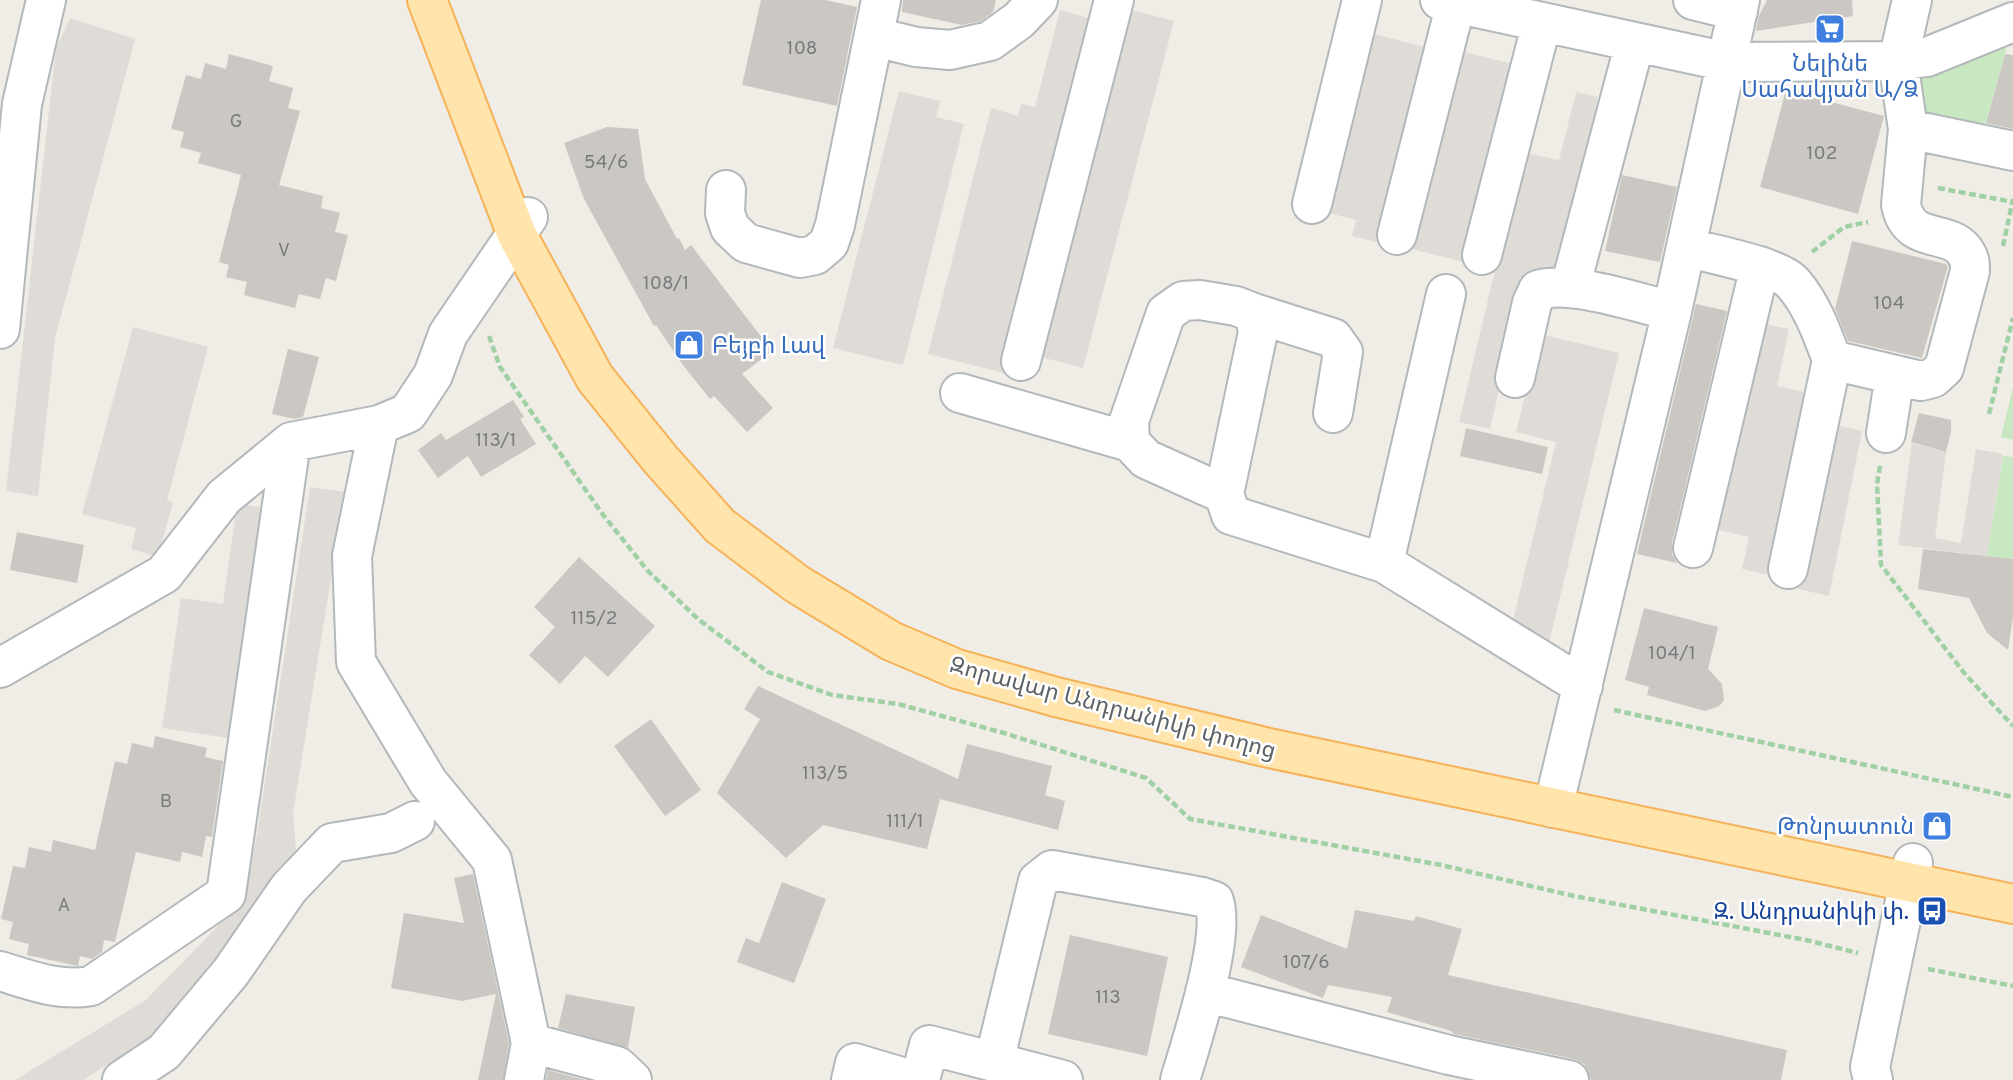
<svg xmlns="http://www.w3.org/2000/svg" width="2013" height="1080" viewBox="0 0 2013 1080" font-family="Overpass,'Noto Sans Armenian',sans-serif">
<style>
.industrial{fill:#dfdcd8}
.green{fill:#c8e8c2}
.building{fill:#cbc7c2}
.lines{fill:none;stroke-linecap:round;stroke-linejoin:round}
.minor-casing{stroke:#b3b8bb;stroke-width:42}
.major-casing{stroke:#f6b259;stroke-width:42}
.path{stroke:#9fd1a5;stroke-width:4.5;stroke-dasharray:7 3.5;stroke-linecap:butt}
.minor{stroke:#fff;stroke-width:38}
.major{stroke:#ffe5ac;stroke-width:38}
.labels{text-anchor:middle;stroke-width:5;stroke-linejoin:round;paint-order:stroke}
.number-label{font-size:19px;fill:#787c7e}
.shop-label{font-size:23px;fill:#366cbe;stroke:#fff}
.street-label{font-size:23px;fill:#5d6367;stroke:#fff}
.transit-label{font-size:23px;fill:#164399;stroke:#fff;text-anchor:end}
</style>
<rect width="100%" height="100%" fill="#f0ece6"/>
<path class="industrial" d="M1127 9 1174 21 1083 368 1037 356Z
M1060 10 1096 20 1004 373 928 354 991 108 1018 116 1021 104 1035 107Z
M70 18 135 39 55 338 38 496 6 491 56 49Z
M1370 33 1433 49 1384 244 1352 236 1356 220 1325 212Z
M1452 49 1517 65 1468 263 1403 247Z
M899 91 940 101 936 117 964 124 903 365 833 348Z
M1576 92 1598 97 1549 307 1520 300 1490 429 1459 422 1523 152 1559 160Z
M1760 323 1789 329 1777 386 1814 394 1774 576 1742 569 1749 537 1715 529Z
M133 327 208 347 167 500 173 502 158 557 131 549 136 528 82 514Z
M1540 334 1619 353 1547 651 1508 641 1556 442 1516 432Z
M1832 424 1862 431 1829 596 1798 589Z
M1912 443 1946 452 1935 538 1961 543 1976 449 2003 454 1987 556 1898 545Z
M310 487 345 492 293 813 296 850 271 912 175 1021 83 1080H15L146 1000 244 899 257 835Z
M237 504 267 508 234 739 162 728 181 598 223 604Z"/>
<path class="green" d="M2009 39 1983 132 1922 116 1917 72Z
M2013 387V440L2001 437Z
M2003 456 2013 457V559L1987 556Z"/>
<path class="building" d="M761 0H825L857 7 837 106 742 85Z
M903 0H996L993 12 981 21 962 25 902 12Z
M1767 0H1852L1853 16 1756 31 1758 18Z
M229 54 273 66 269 81 293 88 288 108 300 111 279 185 323 196 321 208 340 213 335 232 348 235 336 281 326 278 320 299 299 294 295 308 244 295 247 282 226 277 229 265 219 262 241 175 198 163 201 153 180 147 184 132 171 129 186 75 201 79 205 63 226 69Z
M2005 54 2013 55V129L1986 123Z
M1786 90 1884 116 1858 214 1760 187Z
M607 127 638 129 645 179 677 239 679 238 685 250 691 245 772 351 742 374 773 408 747 432 714 396 710 399 682 364 656 325 654 326 584 199 564 143Z
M1622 175 1677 187 1660 262 1605 251Z
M1852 241 1946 264 1948 266 1922 358 1848 341 1835 309Z
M1696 304 1727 311 1672 543V554L1677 563 1637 554Z
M288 349 319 357 303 417 294 419 272 414Z
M513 400 524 417 520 419 536 444 481 477 468 456 438 478 418 450 441 433 446 440Z
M1919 413 1951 420V432L1946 452 1911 442Z
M1466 428 1548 447 1542 474 1460 456Z
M17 532 84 545 77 583 10 570Z
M1923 549 2013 559V617L2008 650 1987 633 1969 598 1918 589Z
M579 557 655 626 608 677 585 656 560 684 529 655 555 627 534 607Z
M1644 608 1718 627 1708 669 1722 684 1724 700 1719 706 1705 711 1647 695 1649 687 1625 680Z
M758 686 958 779 967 744 1052 766 1045 795 1065 801 1058 830 940 799 927 849 823 825 786 858 717 793 760 719 744 709Z
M651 719 701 790 665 816 614 746Z
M155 736 207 748 205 757 223 761 212 837 206 836 202 857 182 852 180 862 136 852 115 942 104 940 102 952 92 959 80 956 78 966 27 955 29 944 9 939 13 922 1 919 13 866 25 868 29 847 51 852 53 840 95 850 115 761 127 764 132 743 153 748Z
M473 874 509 1043 503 1080H478L496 994 462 1001 391 988 404 913 464 923 454 878Z
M782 882 826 899 794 983 737 962 746 938 759 943Z
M1355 910 1414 921 1416 916 1462 929 1448 975 1787 1050 1781 1080H1591L1584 1064 1574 1059 1454 1034 1451 1031 1387 1012 1392 997 1328 985 1323 998 1241 967 1261 915 1347 949Z
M1070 935 1168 957 1147 1056 1048 1034Z
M566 994 635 1007 628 1048 558 1028Z
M548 1070 585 1080H546Z"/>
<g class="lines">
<g class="minor-casing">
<path id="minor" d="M1440 0 1728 62 1898 61 1927 57 2013 22
M1693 0 1738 11
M875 37 916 47 950 50 990 41 1019 20 1038 0
M1908 129 2013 151
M726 190 725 213 730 228 746 243 800 258 815 255 829 243 835 225 881 0
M1312 204 1362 0
M1397 235 1456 3
M1686 247C1710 254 1778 266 1793 283 1812 305 1822 333 1832 360L1921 381 1933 378 1944 368 1970 271C1970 266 1970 259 1967 255 1952 226 1910 248 1901 205L1908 129 1898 61 1912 0
M1482 255 1542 22
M1570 288 1635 42
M1446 294 1384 563 1583 686
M1254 313 1333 338 1343 352 1333 413
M0 329 22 104 46 0
M1021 361 1114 0
M1515 378 1532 303 1538 290C1571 280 1637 303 1672 311
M960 393 1130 442
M379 425 352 556 356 662 428 782 492 860 531 1043 524 1080
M1886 433 1895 375
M1224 494 1146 459 1130 442 1129 421 1166 313 1183 301 1200 300 1236 306 1254 313 1258 332 1224 494 1231 515 1384 563
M1693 548 1760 266
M1788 569 1832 360
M0 668 164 574 224 497 291 442 379 425 408 413 433 375 448 334 528 217
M1553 808 1672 311 1740 0
M0 971C30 980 59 992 91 986L226 894 291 442
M1205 992 1449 1055 1569 1080
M531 1043 617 1066 632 1080
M994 1062 1038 881 1052 870 1202 897 1214 901C1226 937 1192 1040 1180 1080
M122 1080 164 1052 231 972 289 888 332 843 391 833 415 821
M851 1080 855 1063 912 1080
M920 1080 929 1045 1063 1080
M1873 1080 1870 1067 1913 863"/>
</g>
<g class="major-casing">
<path id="major" d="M427 0 517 235 595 378 661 460 720 526 797 584 891 641 957 669 1056 697 1269 748 2013 904"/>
</g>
<path class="path" d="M1938 188 2013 202
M2003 246 2013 199
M1812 252 1844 227 1868 222
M489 336 500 367 601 512 647 570 698 619 768 672 832 695 898 704 1004 733 1146 778 1190 819 1441 865 1574 896 1806 940 1858 953
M1989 414 2013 318
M1880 466 1877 484 1881 565 1965 674 2013 726
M1614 710 2013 797
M1928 969 2013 986"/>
<use href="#minor" class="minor"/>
<use href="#major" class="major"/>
</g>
<defs>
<g id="supermarket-square" transform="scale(1.575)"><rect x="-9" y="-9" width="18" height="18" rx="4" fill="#3f7fe0" stroke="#fff"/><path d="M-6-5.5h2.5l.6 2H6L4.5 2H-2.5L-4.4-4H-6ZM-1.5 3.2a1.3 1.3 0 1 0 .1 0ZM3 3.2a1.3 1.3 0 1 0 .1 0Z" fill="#fff"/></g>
<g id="shop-square" transform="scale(1.575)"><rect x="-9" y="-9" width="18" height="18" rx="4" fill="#3f7fe0" stroke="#fff"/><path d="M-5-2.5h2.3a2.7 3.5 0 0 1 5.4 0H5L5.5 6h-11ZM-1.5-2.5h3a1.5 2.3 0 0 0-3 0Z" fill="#fff"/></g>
<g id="bus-square" transform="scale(1.575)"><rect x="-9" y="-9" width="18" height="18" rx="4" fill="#1a4fb4" stroke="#fff"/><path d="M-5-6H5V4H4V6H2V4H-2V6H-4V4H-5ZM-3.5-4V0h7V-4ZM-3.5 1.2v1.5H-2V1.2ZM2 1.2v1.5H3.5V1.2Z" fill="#fff"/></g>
</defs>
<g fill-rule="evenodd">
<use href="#supermarket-square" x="1830" y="29"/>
<use href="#shop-square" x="689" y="345"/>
<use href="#shop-square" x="1937" y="826"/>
<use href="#bus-square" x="1932" y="911"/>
</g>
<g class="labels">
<g class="number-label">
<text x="802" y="54">108</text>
<text x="236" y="127">G</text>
<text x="1822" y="159">102</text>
<text x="606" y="168">54/6</text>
<text x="284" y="256">V</text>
<text x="666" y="289">108/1</text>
<text x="1889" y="309">104</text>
<text x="496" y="446">113/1</text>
<text x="594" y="624">115/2</text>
<text x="1672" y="659">104/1</text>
<text x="825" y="779">113/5</text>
<text x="166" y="807">B</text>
<text x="905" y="827">111/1</text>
<text x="64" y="911">A</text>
<text x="1306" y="968">107/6</text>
<text x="1108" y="1003">113</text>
</g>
<g class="shop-label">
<text x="1830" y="71">Նելինե<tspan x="1830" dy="26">Սահակյան Ա/Ձ</tspan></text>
<text x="712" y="353" text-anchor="start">Բեյբի Լավ</text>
<text x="1914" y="834" text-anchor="end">Թոնրատուն</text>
</g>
<g class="street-label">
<text transform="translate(1113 707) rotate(15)" y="8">Զորավար Անդրանիկի փողոց</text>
</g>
<g class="transit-label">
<text x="1909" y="919">Զ. Անդրանիկի փ.</text>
</g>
</g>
</svg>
